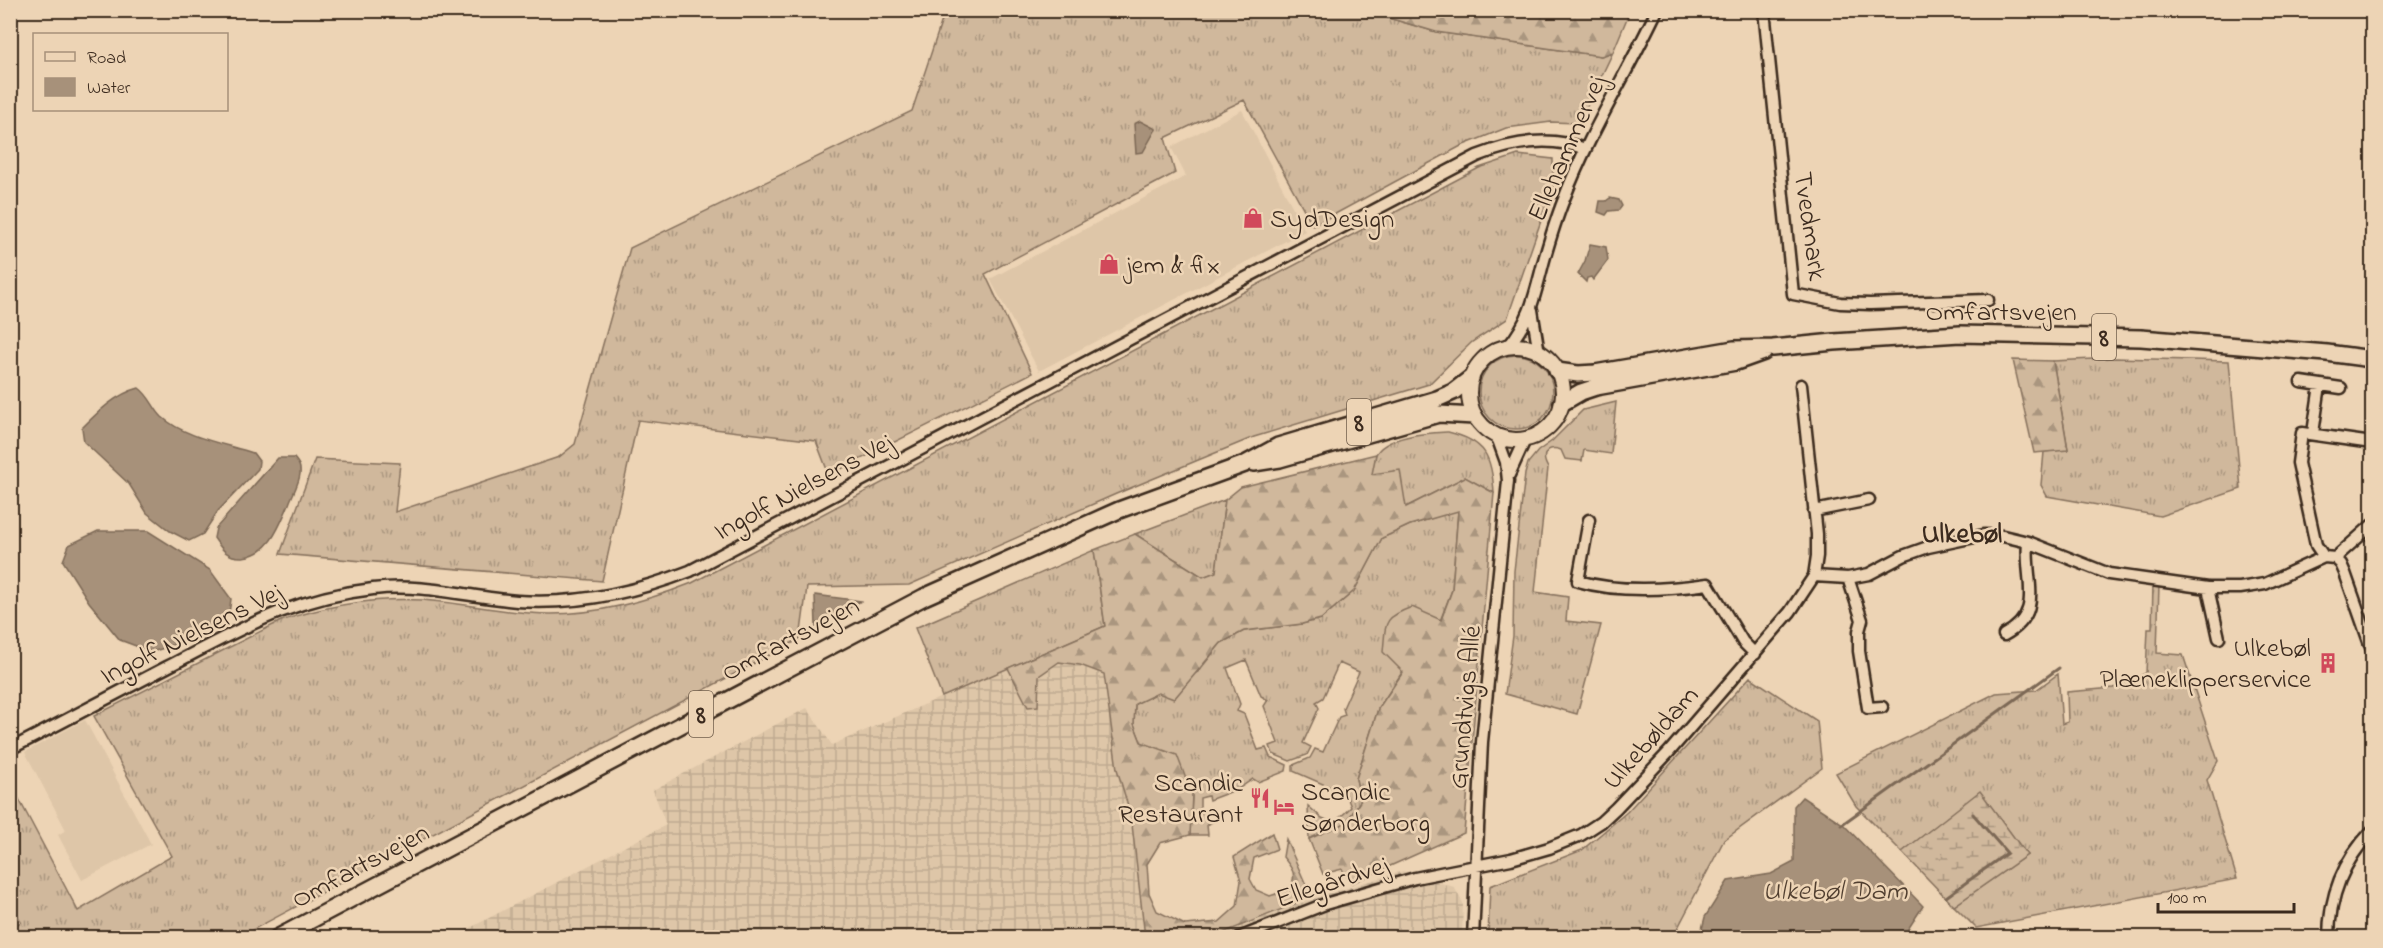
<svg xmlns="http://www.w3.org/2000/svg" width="2383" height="948" viewBox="0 0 2383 948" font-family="'Indie Flower',sans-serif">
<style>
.built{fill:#dec6a8}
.industrial{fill:url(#industrial-grid)}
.grass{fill:url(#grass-tufts);stroke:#86715d;stroke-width:1.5}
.forest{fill:url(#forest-firs);stroke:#86715d;stroke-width:1.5}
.wetland{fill:url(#wetland-marsh);stroke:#86715d;stroke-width:1.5}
.water{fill:#a7917a;stroke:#7c6855;stroke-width:1.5}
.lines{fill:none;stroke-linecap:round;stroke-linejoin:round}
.stream{stroke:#7c6855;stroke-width:3}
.minor-casing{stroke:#3b2a1e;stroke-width:15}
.major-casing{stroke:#3b2a1e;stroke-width:18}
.highway-casing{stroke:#3b2a1e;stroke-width:20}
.minor{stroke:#edd4b5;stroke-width:10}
.major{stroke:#edd4b5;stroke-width:14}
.highway{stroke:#edd4b5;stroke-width:15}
.labels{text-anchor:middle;stroke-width:5;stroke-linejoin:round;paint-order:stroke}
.shield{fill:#edd4b5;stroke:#705d4b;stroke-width:1.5}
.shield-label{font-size:26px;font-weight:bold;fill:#3b2a1e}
.street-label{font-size:27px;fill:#3b2a1e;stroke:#edd4b5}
.poi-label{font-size:27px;fill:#3b2a1e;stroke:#edd4b5;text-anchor:start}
.neighbourhood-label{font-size:28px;font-weight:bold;fill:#3b2a1e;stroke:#edd4b5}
.water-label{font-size:28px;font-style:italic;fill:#513f30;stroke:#edd4b5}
</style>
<defs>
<pattern id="industrial-grid" width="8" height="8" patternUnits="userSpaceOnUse" patternTransform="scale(1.5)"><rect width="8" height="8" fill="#dec6a8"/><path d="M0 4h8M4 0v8" fill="none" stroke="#bfaa90"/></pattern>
<pattern id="grass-tufts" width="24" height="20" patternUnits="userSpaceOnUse" patternTransform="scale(1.5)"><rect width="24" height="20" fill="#d0b89c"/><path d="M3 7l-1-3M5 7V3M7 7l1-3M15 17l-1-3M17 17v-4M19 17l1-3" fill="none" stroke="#aa967f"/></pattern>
<pattern id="forest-firs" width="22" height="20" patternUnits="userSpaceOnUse" patternTransform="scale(1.5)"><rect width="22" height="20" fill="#d0b89c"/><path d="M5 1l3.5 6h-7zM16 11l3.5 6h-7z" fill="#aa967f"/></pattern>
<pattern id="wetland-marsh" width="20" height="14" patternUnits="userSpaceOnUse" patternTransform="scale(1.5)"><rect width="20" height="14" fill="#d0b89c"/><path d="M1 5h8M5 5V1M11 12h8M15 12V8" fill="none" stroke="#aa967f"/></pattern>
</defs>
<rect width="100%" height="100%" fill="#edd4b5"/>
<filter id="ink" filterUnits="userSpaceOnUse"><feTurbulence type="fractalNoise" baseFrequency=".0167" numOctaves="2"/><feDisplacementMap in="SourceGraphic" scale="12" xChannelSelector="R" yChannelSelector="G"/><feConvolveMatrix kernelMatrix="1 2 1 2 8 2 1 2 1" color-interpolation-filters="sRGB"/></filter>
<g filter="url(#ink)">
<path class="built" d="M1242 110 1305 231 1039 371 990 279 1186 176 1171 147Z
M85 720 151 844 82 880 58 835 66 830 25 752Z"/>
<path class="industrial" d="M1059 662 1080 665 1104 674 1117 769 1131 816 1145 937 451 938 666 825 653 790 807 708 832 745 1008 668 1028 707 1038 706 1039 676Z
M1403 871 1454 887 1463 903 1462 937 1213 938 1297 903Z"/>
<path class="grass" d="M945 11H1365L1436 32 1601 56 1613 52 1579 123 1551 122 1506 128 1461 146 1313 226 1244 100 1165 138 1175 173 985 274 1032 373 829 475 816 441 638 420 602 581 280 554 315 459 400 463 395 512 559 457 575 444 630 248 912 111Z
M1518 155 1553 159V186L1507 319 1472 342 1429 384 1254 437 1116 494 909 585 807 587 800 639 239 937H11V928L21 922 11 901V784L78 911 172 856 94 716 281 621C334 603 387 595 442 602 479 606 514 614 551 614 600 614 647 601 692 583L1479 168Z
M1479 392a37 37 0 1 1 74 0a37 37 0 1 1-74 0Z
M2114 358 2229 361 2241 489 2160 516 2047 496 2041 485 2044 452 2068 449 2053 361Z
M1616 402 1611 454 1584 450 1582 461 1565 459 1561 450C1547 445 1540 455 1548 468L1535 592 1568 597 1566 621 1601 625 1577 714 1505 694 1513 636 1514 571 1525 474 1528 463 1538 451 1552 441 1583 410Z
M1448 432C1486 441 1492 457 1494 493L1465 477 1406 507 1371 475C1373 469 1373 462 1375 456 1384 435 1429 433 1448 432Z
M1225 500 1216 572 1203 577 1135 534Z
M1458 510 1452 590 1440 621 1403 671 1378 709 1356 779 1361 800 1346 823 1309 839 1308 806 1322 818 1334 823 1351 807 1346 794 1293 771V765L1310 758 1315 749 1323 752 1339 717 1345 715 1343 708 1359 672 1339 663 1323 698 1316 702 1319 708 1303 743 1311 747 1307 755 1290 761 1273 754 1270 746 1278 743 1264 706 1268 700 1261 696 1246 660 1227 668 1240 704 1237 711 1244 714 1258 750 1266 748 1270 757 1287 765 1286 771 1258 782 1253 779 1238 789 1209 800 1208 796 1200 798V813L1203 812 1212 822 1207 825 1208 835H1190L1192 795 1141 742 1134 724 1135 704 1198 672 1221 643 1244 631 1302 624 1321 619 1354 591 1382 538 1410 525Z
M1094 550 1105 626 942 697 915 628Z
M2153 584 2159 585 2157 653 2183 655 2218 761 2207 780 2237 879 1976 928 1954 906 2027 855 1980 792 1902 852 1856 806 1836 773 1996 693 2036 690 2058 674 2062 724 2068 722 2067 692 2114 688 2146 673 2148 629H2152Z
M1750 677 1817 721 1822 768 1724 840 1673 937H1488L1490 886 1582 850 1627 812Z"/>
<path class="forest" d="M1365 11H1630L1613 52 1601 56 1436 32Z
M2013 360 2053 361 2068 450 2034 453Z
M1376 454 1372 474 1400 470 1406 507 1465 477 1494 493 1464 833 1352 883 1342 869 1323 874 1309 839 1346 823 1361 800 1356 779 1378 709 1403 672 1383 652C1386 623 1382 618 1412 607L1441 620 1452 590 1458 511 1410 525 1382 538 1354 591 1321 619 1302 624 1244 631 1221 643 1174 699 1158 693 1135 704 1134 724 1141 742 1177 755 1192 795 1190 835 1160 843 1147 864 1149 893 1157 911 1185 925 1219 922 1237 906 1241 881 1234 857 1272 833 1277 849 1254 858 1250 879 1256 890 1270 896 1290 889C1297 874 1293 869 1283 857L1286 839 1306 885 1297 903 1213 937H1145L1131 816 1117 769 1104 674 1080 665 1059 662 1039 676 1038 706 1028 707 1008 668 1105 626 1094 550 1135 534 1203 577 1216 572 1225 500 1241 487Z"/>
<path class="wetland" d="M1980 791 2027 855 1954 906 1902 852Z"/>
<path class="water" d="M1140 121 1156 129 1143 152 1136 153 1134 124Z
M1610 198 1619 200 1622 206 1619 210 1609 211 1606 215 1598 212 1600 201H1606Z
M1590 244 1606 247 1608 260 1593 280 1591 277 1587 278 1586 282 1578 274 1585 261Z
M139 388C150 396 153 408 162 417 184 437 225 444 253 453L259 461 258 469 218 511 203 534 189 541 170 531 147 513 129 484 84 442 82 428C99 411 116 394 139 388Z
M278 458H294C298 463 301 466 300 474 299 484 292 495 289 504 279 527 270 554 243 557 228 558 222 550 214 538L216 528Z
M98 531H148L210 570 231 599 229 614 179 643 152 652 120 640 89 602 63 561 69 545Z
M815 595 861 601 816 627Z
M1802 797 1843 824 1923 906 1903 937H1700L1705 917 1728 881 1771 874 1794 862V806Z"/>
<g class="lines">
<path class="stream" d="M1841 825 2059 668
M1946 897 2007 853 1973 814"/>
<g class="minor-casing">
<path id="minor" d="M1764 10 1793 294 1840 303 1870 304 1988 300
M1532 310 1539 353
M1508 347C1531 319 1535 294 1544 260 1550 239 1556 219 1564 199 1589 133 1627 74 1657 10
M2301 382 2341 388
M2313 433 2320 385
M1509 475 1525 440
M1814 511 1869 500
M1589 520 1578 581C1619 593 1666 590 1708 584L1743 642 1755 654
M2324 557 2316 545 2298 463 2302 433 2372 443
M2335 558 2341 564 2345 573 2372 650
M2335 558 2372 525
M1814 576 1848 578 1869 574 1903 556 1928 547 1984 535 2003 536 2028 542 2109 574 2208 588H2240L2265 584 2324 557 2335 558
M1848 578 1862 620 1859 631V651L1868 708 1882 707
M2208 588 2219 638
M2004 635C2046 613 2024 580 2028 542
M10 749C63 722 115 694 167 667 239 630 291 598 373 589 424 583 468 597 517 601 578 605 634 593 690 571L1477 156C1512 142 1549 135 1585 149
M1239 938 1325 904 1415 878 1511 859 1549 848 1581 835 1601 822 1616 808 1669 752 1790 612 1814 576 1817 556V534L1801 385
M1473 938 1482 742 1508 481 1506 462 1497 437
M2329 938C2329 896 2343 861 2372 831"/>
</g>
<g class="major-casing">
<path id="major" d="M1469 393a47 47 0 1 1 94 0a47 47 0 1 1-94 0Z"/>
</g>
<g class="highway-casing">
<path id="highway" d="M1557 371 1578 374 1595 373 1734 349 1773 348 1834 342 1960 334 2141 338 2327 353 2372 359
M1562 403 1581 392 1596 387 1736 362 1764 352
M1254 463 1280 459 1439 414 1474 416
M277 938 924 597 1119 510 1245 464 1278 446 1437 399 1453 392 1471 378"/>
</g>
<use href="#minor" class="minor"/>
<use href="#major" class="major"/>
<use href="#highway" class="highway"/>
</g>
</g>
<defs>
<g id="shop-bare" transform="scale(1.62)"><path d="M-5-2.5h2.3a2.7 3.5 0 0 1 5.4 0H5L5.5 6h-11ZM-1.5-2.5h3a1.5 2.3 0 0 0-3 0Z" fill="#d1495b" stroke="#edd4b5" stroke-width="2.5" paint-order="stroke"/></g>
<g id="building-bare" transform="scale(1.62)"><path d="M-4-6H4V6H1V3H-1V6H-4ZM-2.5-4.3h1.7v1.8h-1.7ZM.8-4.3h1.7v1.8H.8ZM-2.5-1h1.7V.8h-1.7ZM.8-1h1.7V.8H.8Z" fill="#d1495b" stroke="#edd4b5" stroke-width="2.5" paint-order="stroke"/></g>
<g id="restaurant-bare" transform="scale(1.62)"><path d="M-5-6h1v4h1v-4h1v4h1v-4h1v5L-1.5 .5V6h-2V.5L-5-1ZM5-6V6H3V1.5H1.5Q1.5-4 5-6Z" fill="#d1495b" stroke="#edd4b5" stroke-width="2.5" paint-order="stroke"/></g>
<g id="hotel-bare" transform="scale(1.62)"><path d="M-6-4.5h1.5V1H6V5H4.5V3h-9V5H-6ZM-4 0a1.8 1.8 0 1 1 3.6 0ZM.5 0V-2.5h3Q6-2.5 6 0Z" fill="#d1495b" stroke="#edd4b5" stroke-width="2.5" paint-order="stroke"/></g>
</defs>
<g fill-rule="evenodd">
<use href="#shop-bare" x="1253" y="218"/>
<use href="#shop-bare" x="1109" y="264"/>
<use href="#building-bare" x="2328" y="663"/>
<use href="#restaurant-bare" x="1260" y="798"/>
<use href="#hotel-bare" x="1284" y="807"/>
</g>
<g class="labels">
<g class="shield">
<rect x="2092" y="314" width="24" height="46" rx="4.5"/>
<rect x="1347" y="399" width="24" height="46" rx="4.5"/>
<rect x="689" y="691" width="24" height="46" rx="4.5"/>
</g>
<g class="shield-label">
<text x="2104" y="346">8</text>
<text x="1359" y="431">8</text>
<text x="701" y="723">8</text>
</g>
<g class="street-label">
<text transform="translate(1566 148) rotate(-66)" y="9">Ellehammervej</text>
<text transform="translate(1811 226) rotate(82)" y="9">Tvedmark</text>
<text x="2001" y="320">Omfartsvejen</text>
<text transform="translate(803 486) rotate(-28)" y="9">Ingolf Nielsens Vej</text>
<text transform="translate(191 633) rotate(-26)" y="9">Ingolf Nielsens Vej</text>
<text transform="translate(790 638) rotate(-28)" y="9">Omfartsvejen</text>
<text transform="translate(1464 707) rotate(-85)" y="9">Grundtvigs Allé</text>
<text transform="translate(1650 737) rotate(-48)" y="9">Ulkebøldam</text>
<text transform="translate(360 865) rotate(-28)" y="9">Omfartsvejen</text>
<text transform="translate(1332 881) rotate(-18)" y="9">Ellegårdvej</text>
</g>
<g class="poi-label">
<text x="1270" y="227">SydDesign</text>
<text x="1126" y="273">jem &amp; fix</text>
<text x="2311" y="656" text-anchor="end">Ulkebøl<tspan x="2311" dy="31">Plæneklipperservice</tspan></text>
<text x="1243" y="791" text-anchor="end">Scandic<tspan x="1243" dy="31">Restaurant</tspan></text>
<text x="1301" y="800">Scandic<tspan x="1301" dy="31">Sønderborg</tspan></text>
</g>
<g class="neighbourhood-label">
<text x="1962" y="542">Ulkebøl</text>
</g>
<g class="water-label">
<text x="1835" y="899">Ulkebøl Dam</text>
</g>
</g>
<rect width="2383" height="948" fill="none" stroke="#edd4b5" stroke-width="36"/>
<rect x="18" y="18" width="2347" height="912" fill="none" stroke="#3b2a1e" stroke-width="2" filter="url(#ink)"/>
<rect x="33" y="33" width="195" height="78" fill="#edd4b5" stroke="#a69079" stroke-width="1.5"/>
<rect x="45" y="52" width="30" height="9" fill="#edd4b5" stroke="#a69079" stroke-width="1.5"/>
<text x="87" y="63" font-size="18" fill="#3b2a1e">Road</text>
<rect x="45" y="78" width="30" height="18" fill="#a7917a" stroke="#a69079" stroke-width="1.5"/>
<text x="87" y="93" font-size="18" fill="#3b2a1e">Water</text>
<path d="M2158 903v9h136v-9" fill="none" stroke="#3b2a1e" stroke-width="3"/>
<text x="2167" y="903" font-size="18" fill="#3b2a1e" stroke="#edd4b5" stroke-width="4.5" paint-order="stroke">100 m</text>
</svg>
